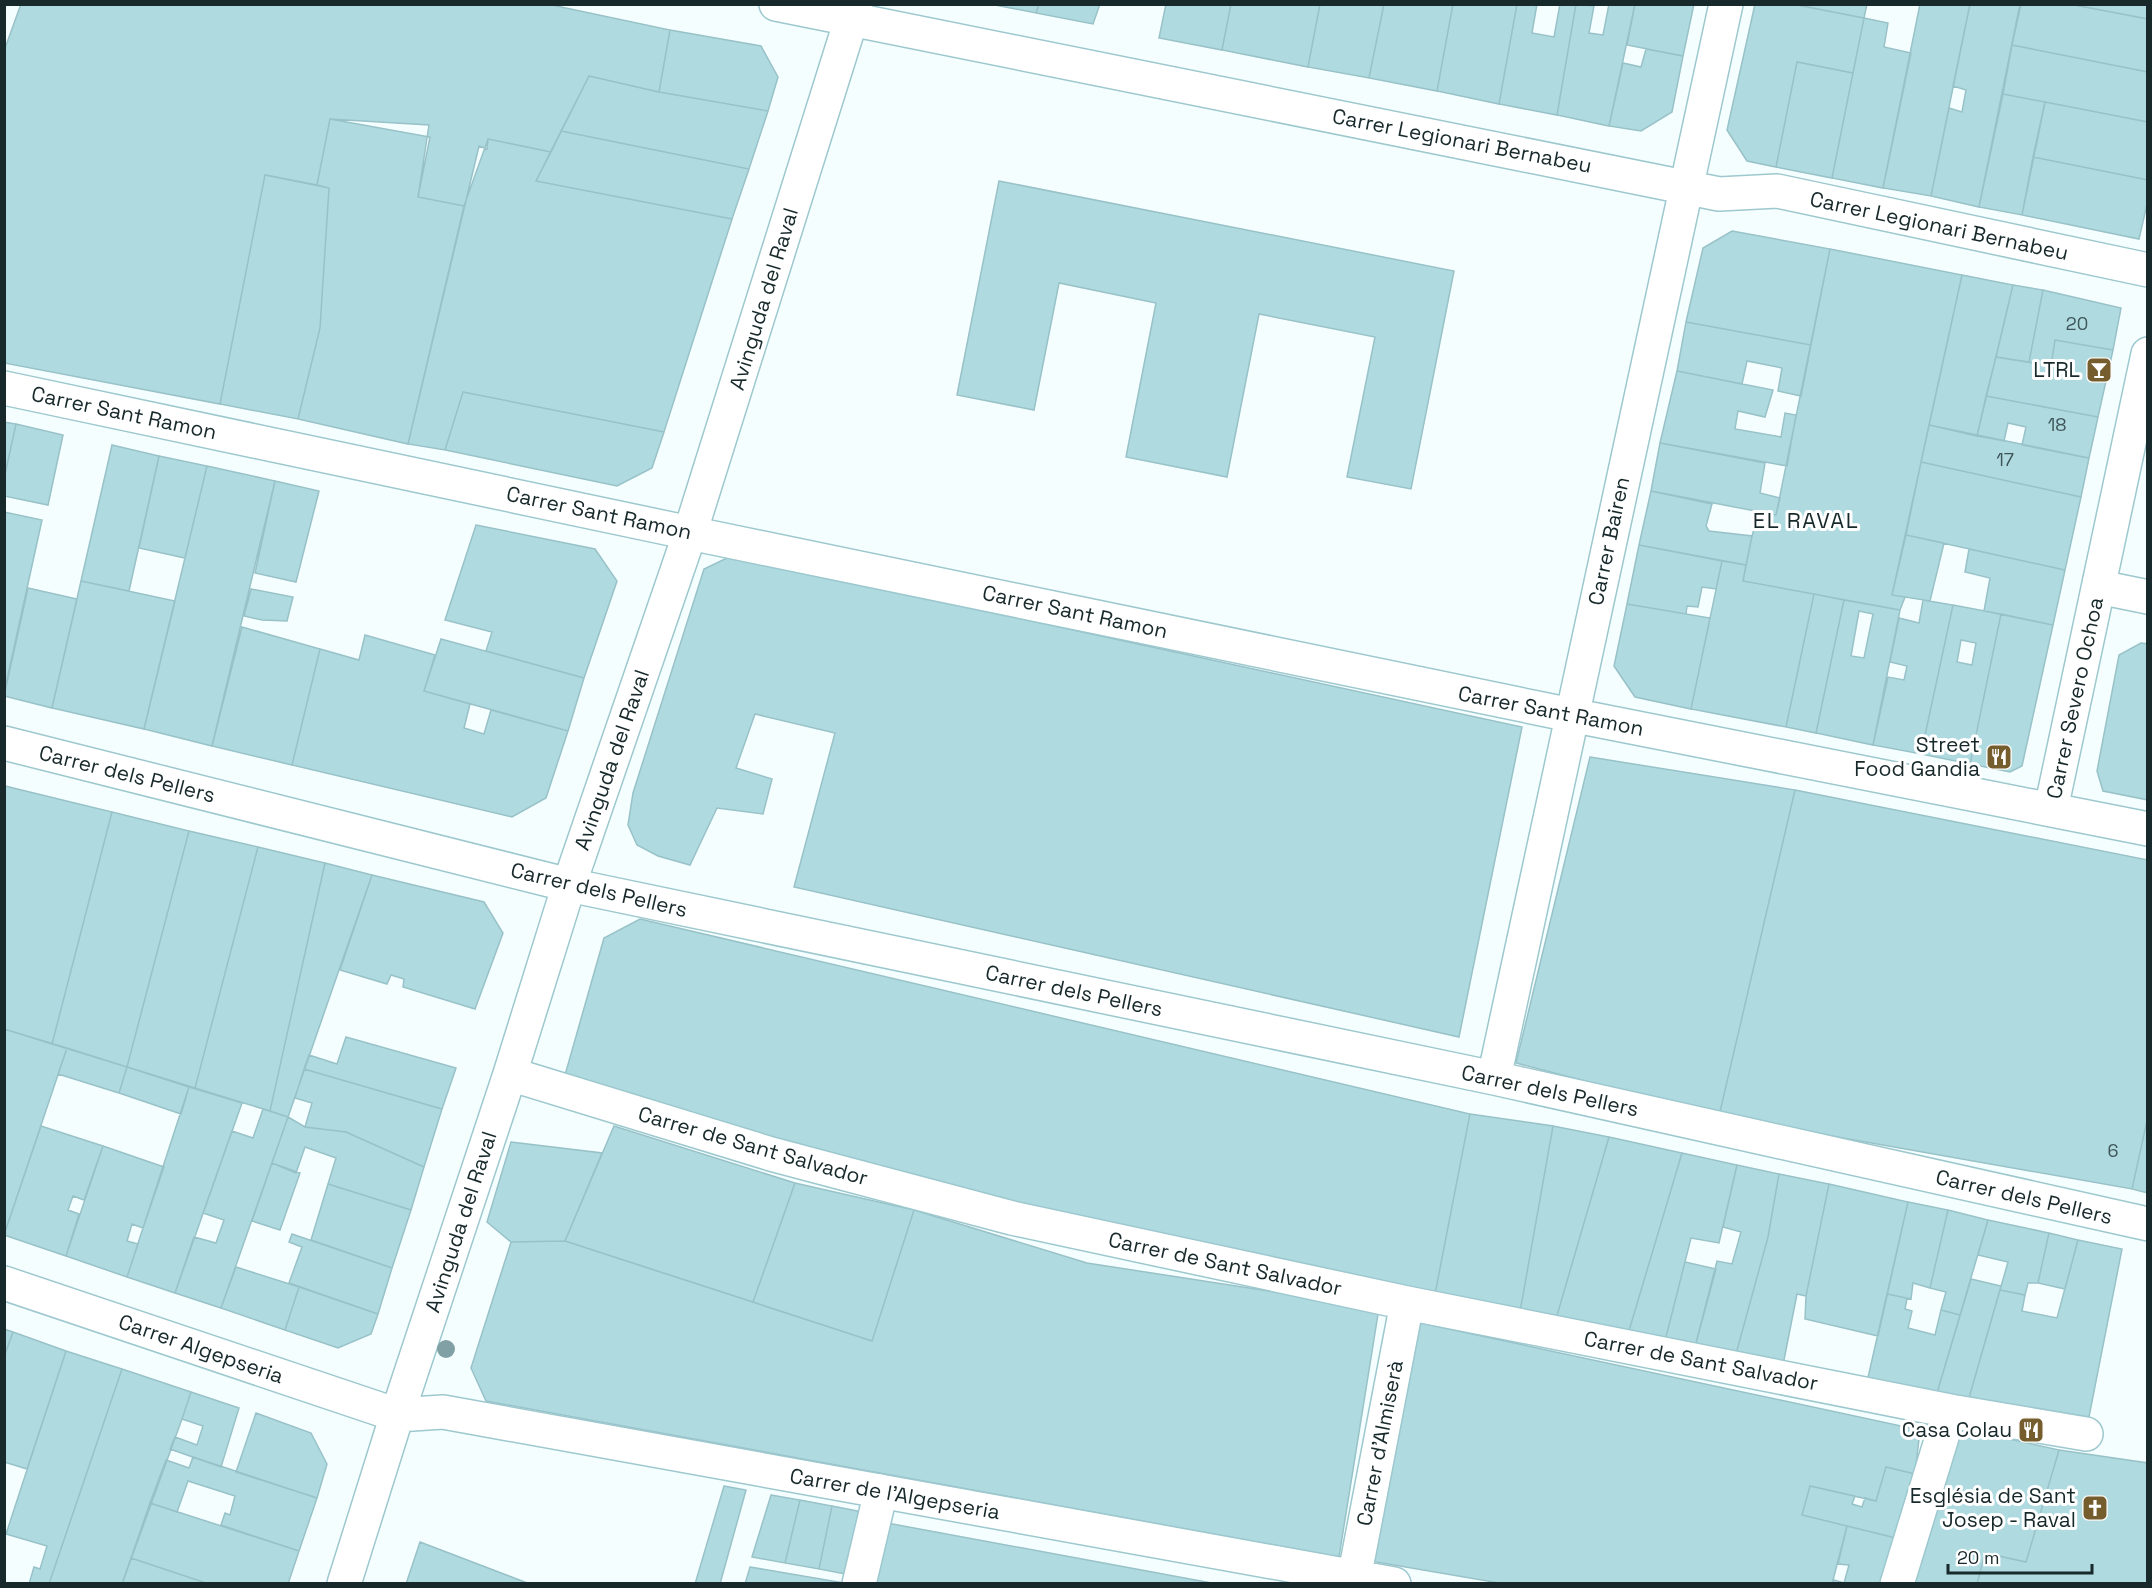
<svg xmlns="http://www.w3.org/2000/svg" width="2152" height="1588" viewBox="0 0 2152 1588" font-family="'Space Grotesk',sans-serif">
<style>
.building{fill:#afdae0;stroke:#98c2c8;stroke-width:1.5;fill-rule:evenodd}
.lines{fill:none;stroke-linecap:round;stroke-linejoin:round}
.minor-casing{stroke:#9dc8ce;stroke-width:36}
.minor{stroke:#fff;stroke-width:33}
.tree{fill:#80a0a5}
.labels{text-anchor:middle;stroke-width:6;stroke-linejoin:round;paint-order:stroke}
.number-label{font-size:18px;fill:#3e5558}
.street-label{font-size:21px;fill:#18292b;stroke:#fff}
.poi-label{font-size:21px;fill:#18292b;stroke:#fff;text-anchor:end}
.neighbourhood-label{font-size:22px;letter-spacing:1.5px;fill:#18292b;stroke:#fff}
</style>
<rect width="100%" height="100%" fill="#f5feff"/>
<path class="building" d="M21 4H547L670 30 659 92 589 76 551 152 488 139 464 206 418 197 429 125 330 119 317 185 265 175 220 404 4 363V51Z
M990 4H1039L1036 13Z
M1039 4H1100L1093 24 1036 13Z
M1166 4H1231L1222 50 1159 38Z
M1231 4H1320L1308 67 1222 50Z
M1320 4H1384L1369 78 1308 67Z
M1384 4H1453L1437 91 1369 78Z
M1453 4H1517L1499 104 1437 91Z
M1517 4H1537L1532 33 1554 37 1560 4H1576L1557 115 1499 104Z
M1576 4 1594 6 1589 33 1603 35 1609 4H1635L1609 126 1557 115Z
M1635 4H1694L1683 56 1627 45Z
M1755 4H1792L1864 18 1853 73 1797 62 1776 167 1747 161 1727 130Z
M1792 4H1867L1864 18Z
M1920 4H1970L1931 196 1883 188Z
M1970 4H2020L1979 207 1931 196 1949 108 1962 112 1966 90 1953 86Z
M2021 4H2069L2148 19V72L2012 45Z
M2069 4H2148V19Z
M1864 18 1888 23 1884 47 1911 53 1883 188 1832 178Z
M670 30 761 46 778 77 768 111 659 92Z
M2012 45 2148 72V122L2003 94Z
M1646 49 1683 56 1672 112 1641 131 1609 126 1623 63 1641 67Z
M1797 62 1853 73 1832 178 1776 167Z
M589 76 659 92 768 111 749 169 561 131Z
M2003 94 2045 102 2022 215 1979 207Z
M2045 102 2148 122V180L2033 157Z
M330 119 430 137 418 197 464 206 408 444 298 419 320 328 329 188 317 185Z
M561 131 749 169 732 219 536 181Z
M488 139 551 152 536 181 732 219 664 432 463 392 445 450 408 444 479 146 487 149Z
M2033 157 2148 180V200L2139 239 2022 215Z
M265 175 329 188 320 328 298 419 220 404Z
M999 181 1454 271 1411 489 1347 477 1375 337 1259 314 1227 477 1126 457 1156 303 1059 283 1034 410 957 395Z
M1732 231 1830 249 1811 345 1686 322 1703 248Z
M1830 249 1962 275 1892 595 1905 597 1900 610 1743 581 1752 536 1759 513 1776 515Z
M1962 275 2013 285 1977 436 1929 425Z
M2013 285 2043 290 2029 362 1996 357Z
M2043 290 2121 308 2113 350 2055 340 2051 366 2029 362Z
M1686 322 1811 345 1801 396 1778 391 1782 368 1747 361 1742 384 1677 371Z
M2055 340 2113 350 2098 417 1986 396 1996 357 2051 366Z
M1677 371 1773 390 1765 417 1738 411 1735 429 1781 437 1785 413 1796 415 1787 466 1660 443Z
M463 392 664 432 652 468 617 486 445 450Z
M1986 396 2098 417 2089 458 2022 445 2026 427 2008 423 2004 441 1977 436Z
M4 422 16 424 4 479Z
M16 424 63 435 48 505 4 496V479Z
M1929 425 2089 458 2081 497 1921 462Z
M1660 443 1765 463 1760 493 1780 498 1776 515 1651 491Z
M112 445 159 456 129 591 81 581Z
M159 456 207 466 185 558 139 548Z
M1921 462 2081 497 2065 570 1906 535Z
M207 466 275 481 212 746 144 729Z
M275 481 319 491 296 582 255 573Z
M1651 491 1712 504 1706 526 1709 531 1752 536 1746 565 1639 545Z
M4 512 42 520 4 693Z
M476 525 595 549 617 581 584 678 486 651 492 632 445 620Z
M1906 535 1944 543 1930 601 1892 595Z
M1639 545 1722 561 1716 589 1702 587 1698 607 1687 606 1686 614 1627 604Z
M1969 549 2065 570 2053 625 1984 611 1990 578 1965 572Z
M731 556 1522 727 1459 1037 794 887 835 733 755 714 736 768 772 779 763 814 717 808 690 865 658 856 637 845 628 825 633 793 704 569Z
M1722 561 1746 565 1743 581 1814 594 1786 727 1691 709Z
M81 581 175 601 144 729 52 708Z
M28 588 77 599 52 708 4 696Z
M251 589 293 597 287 621 262 620 244 616Z
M1814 594 1844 600 1816 733 1786 727Z
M1844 600 1900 610 1873 745 1816 733ZM1859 611 1873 614 1864 658 1851 656Z
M1923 600 1953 605 1921 754 1873 745 1888 677 1904 680 1907 666 1890 662 1899 618 1919 623Z
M1627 604 1710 618 1691 709 1635 697 1614 666Z
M1953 605 2001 614 1970 764 1921 754ZM1961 640 1976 643 1972 665 1957 662Z
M2001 614 2053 625 2022 766 2010 772 1970 764Z
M242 627 320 649 292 765 212 746Z
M365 635 435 655 424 691 470 704 464 728 484 734 491 710 568 731 546 798 512 817 292 765 320 649 359 660Z
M441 639 584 678 568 731 424 691Z
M2141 643 2148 644V800L2103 791 2097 771 2119 655Z
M1590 757 1795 790 1719 1116 1516 1063Z
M5 786 112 812 52 1044 4 1029Z
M1795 790 2148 860V1116L2132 1189 1719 1116Z
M112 812 189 831 127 1067 52 1044Z
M189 831 258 847 195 1088 127 1067Z
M258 847 325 863 270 1111 195 1088Z
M325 863 372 875 288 1117 270 1111Z
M372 875 484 902 503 933 475 1009 403 987 404 979 391 975 387 984 340 970Z
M640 919 1470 1114 1435 1294 888 1185 565 1075 604 938Z
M4 1029 67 1048 4 1235Z
M346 1037 456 1068 442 1109 304 1069 309 1055 337 1064Z
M67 1048 127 1067 119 1093 58 1074Z
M127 1067 189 1087 181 1114 119 1093Z
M304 1069 442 1109 424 1167 346 1132 305 1127 312 1103 295 1098Z
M189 1087 242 1103 175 1293 127 1277Z
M263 1109 288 1117 221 1308 175 1293 194 1237 216 1243 224 1220 203 1213 232 1131 253 1138Z
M1470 1114 1553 1126 1520 1312 1435 1294Z
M2148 1116V1193L2132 1189Z
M288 1117 305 1127 346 1132 424 1167 411 1210 328 1184 336 1158 305 1147 296 1173 272 1163Z
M41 1126 103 1146 84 1200 73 1196 68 1210 79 1214 66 1256 4 1235Z
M614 1126 795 1183 753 1302 565 1241Z
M1553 1126 1609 1137 1556 1319 1520 1312Z
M1609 1137 1682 1153 1628 1334 1556 1319Z
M511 1142 602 1153 565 1241 511 1242 487 1222Z
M103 1146 164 1167 143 1228 132 1224 127 1241 138 1244 127 1277 66 1256Z
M1682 1153 1737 1165 1719 1243 1691 1238 1665 1341 1628 1334Z
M272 1163 300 1173 280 1230 252 1221Z
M1737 1165 1779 1174 1768 1237 1736 1354 1695 1347 1717 1261 1732 1264 1741 1232 1723 1227Z
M1779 1174 1829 1184 1806 1296 1797 1294 1783 1365 1736 1354 1768 1237Z
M795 1183 914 1210 872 1341 753 1302Z
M328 1184 411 1210 392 1268 311 1240Z
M1829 1184 1908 1202 1878 1336 1805 1319 1806 1296Z
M1908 1202 1948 1210 1930 1288 1913 1283 1911 1299 1887 1294Z
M914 1210 1087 1263 1379 1308 1339 1557 486 1401 471 1368 511 1242 565 1241 872 1341Z
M1948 1210 1988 1220 1960 1315 1941 1310 1946 1292 1930 1288Z
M1988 1220 2049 1233 2038 1283H2028L2025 1295 2000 1290 2008 1262 1978 1255Z
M2049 1233 2078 1240 2065 1289 2038 1283Z
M292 1234 392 1268 378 1314 289 1283 302 1247 289 1242Z
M2078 1240 2122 1249 2089 1417 1969 1398 2000 1290 2025 1295 2022 1311 2057 1318Z
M1685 1262 1716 1269 1695 1347 1665 1341Z
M236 1267 299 1287 285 1330 221 1308Z
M1971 1279 2001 1286 1969 1398 1937 1393Z
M299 1287 378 1314 371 1334 338 1348 285 1330Z
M1887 1294 1907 1298 1905 1309 1912 1311 1908 1328 1935 1335 1941 1310 1960 1315 1937 1393 1867 1382Z
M1416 1322 1920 1430 1915 1474 1886 1467 1876 1501 1810 1486 1802 1515 1847 1526 1832 1584H1505L1370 1561Z
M4 1329 13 1332 4 1357Z
M13 1332 66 1351 27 1469 4 1462V1357Z
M66 1351 122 1369 49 1584H29L34 1567 40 1569 47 1546 6 1534Z
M122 1369 191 1392 182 1419 122 1584H49Z
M191 1392 239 1408 221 1467 170 1449 175 1437 197 1445 203 1426 182 1419Z
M256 1413 311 1433 327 1464 317 1498 236 1472Z
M1956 1427 2059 1450 2026 1562 1985 1553 1977 1584H1911Z
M2059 1450 2148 1463V1584H1977L1985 1553 2026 1562Z
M193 1457 317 1498 299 1551 221 1525 225 1513 230 1515 235 1496 188 1481 177 1512 150 1503 166 1460 189 1468Z
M1886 1467 1915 1474 1896 1538 1802 1515 1810 1486 1855 1496 1852 1504 1862 1507 1865 1498 1876 1501Z
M724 1486 746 1490 720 1584H695Z
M771 1495 800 1500 785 1563 752 1557Z
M800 1500 832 1506 819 1569 785 1563Z
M150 1503 299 1551 288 1584H209L131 1558Z
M832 1506 868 1513 845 1574 819 1569Z
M887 1523 1217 1584H872Z
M1847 1526 1896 1538 1883 1584H1833L1834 1580 1844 1583 1849 1565 1838 1564Z
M420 1542 530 1584H406Z
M131 1558 209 1584H122Z
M750 1567 844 1583 851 1584H745Z"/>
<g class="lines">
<g class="minor-casing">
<path id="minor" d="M776 4 1719 194 1777 191 2148 270
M4 388 690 533 1571 715 2148 829
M2099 587 2148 597
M4 743 569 885 1494 1078 2148 1224
M2051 809 2148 354
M510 1074 771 1154 1012 1218 1407 1303 1950 1411
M1494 1078 1726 4
M4 1283 397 1415 443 1412 1394 1584
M344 1584 397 1415 510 1074 569 885 690 533 856 4
M859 1584 881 1491
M1353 1584 1407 1303
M1897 1584 1950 1411 2086 1434"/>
</g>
<use href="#minor" class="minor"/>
</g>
<circle class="tree" cx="446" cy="1349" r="9"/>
<defs>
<g id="bar-square" transform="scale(1.35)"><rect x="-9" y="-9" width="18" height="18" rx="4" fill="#755d2e" stroke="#fff"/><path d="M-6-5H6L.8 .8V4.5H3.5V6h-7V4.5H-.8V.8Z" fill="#fff"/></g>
<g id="restaurant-square" transform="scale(1.35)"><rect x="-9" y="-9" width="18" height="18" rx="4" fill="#755d2e" stroke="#fff"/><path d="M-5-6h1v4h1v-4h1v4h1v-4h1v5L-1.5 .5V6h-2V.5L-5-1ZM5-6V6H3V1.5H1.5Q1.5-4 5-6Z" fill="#fff"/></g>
<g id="church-square" transform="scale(1.35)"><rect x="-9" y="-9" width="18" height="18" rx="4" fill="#755d2e" stroke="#fff"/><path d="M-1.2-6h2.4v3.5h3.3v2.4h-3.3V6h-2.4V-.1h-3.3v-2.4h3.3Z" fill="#fff"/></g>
</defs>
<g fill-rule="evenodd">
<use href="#bar-square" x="2099" y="370"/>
<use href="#restaurant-square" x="1999" y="757"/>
<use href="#restaurant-square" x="2031" y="1430"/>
<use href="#church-square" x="2095" y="1508"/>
</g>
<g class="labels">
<g class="number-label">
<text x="2077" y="330">20</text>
<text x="2057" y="431">18</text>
<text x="2005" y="466">17</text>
<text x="2113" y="1157">6</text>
</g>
<g class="street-label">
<text transform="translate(1462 141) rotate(11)" y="7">Carrer Legionari Bernabeu</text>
<text transform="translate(1939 226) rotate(12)" y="7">Carrer Legionari Bernabeu</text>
<text transform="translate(764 299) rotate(-73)" y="7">Avinguda del Raval</text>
<text transform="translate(124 413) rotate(12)" y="7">Carrer Sant Ramon</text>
<text transform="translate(599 513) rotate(12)" y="7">Carrer Sant Ramon</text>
<text transform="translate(1609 541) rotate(-78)" y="7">Carrer Bairen</text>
<text transform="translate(1075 612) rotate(12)" y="7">Carrer Sant Ramon</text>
<text transform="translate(2075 698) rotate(-78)" y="7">Carrer Severo Ochoa</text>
<text transform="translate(1551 711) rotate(11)" y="7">Carrer Sant Ramon</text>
<text transform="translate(612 760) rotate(-71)" y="7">Avinguda del Raval</text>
<text transform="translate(127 774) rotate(14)" y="7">Carrer dels Pellers</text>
<text transform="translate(599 890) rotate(13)" y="7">Carrer dels Pellers</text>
<text transform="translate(1074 991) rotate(12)" y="7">Carrer dels Pellers</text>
<text transform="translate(1550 1091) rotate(12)" y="7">Carrer dels Pellers</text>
<text transform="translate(753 1146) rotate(16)" y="7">Carrer de Sant Salvador</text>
<text transform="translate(2024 1197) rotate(13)" y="7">Carrer dels Pellers</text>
<text transform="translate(461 1222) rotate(-72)" y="7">Avinguda del Raval</text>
<text transform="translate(1225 1264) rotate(12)" y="7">Carrer de Sant Salvador</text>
<text transform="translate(201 1349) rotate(19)" y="7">Carrer Algepseria</text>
<text transform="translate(1701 1361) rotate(11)" y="7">Carrer de Sant Salvador</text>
<text transform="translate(1380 1443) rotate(-79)" y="7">Carrer d'Almiserà</text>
<text transform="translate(895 1494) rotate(10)" y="7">Carrer de l'Algepseria</text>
</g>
<g class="poi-label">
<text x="2080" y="377">LTRL</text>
<text x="1980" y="752">Street<tspan x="1980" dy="24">Food Gandia</tspan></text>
<text x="2012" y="1437">Casa Colau</text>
<text x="2076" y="1503">Església de Sant<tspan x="2076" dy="24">Josep - Raval</tspan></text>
</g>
<g class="neighbourhood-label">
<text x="1806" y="528">EL RAVAL</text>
</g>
</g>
<rect width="2152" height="1588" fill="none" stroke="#18292b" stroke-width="12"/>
<path d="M1948 1564v9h144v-9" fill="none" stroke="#18292b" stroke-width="3"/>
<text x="1957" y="1564" font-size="18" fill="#18292b" stroke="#ffffff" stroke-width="4.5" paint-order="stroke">20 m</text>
</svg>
